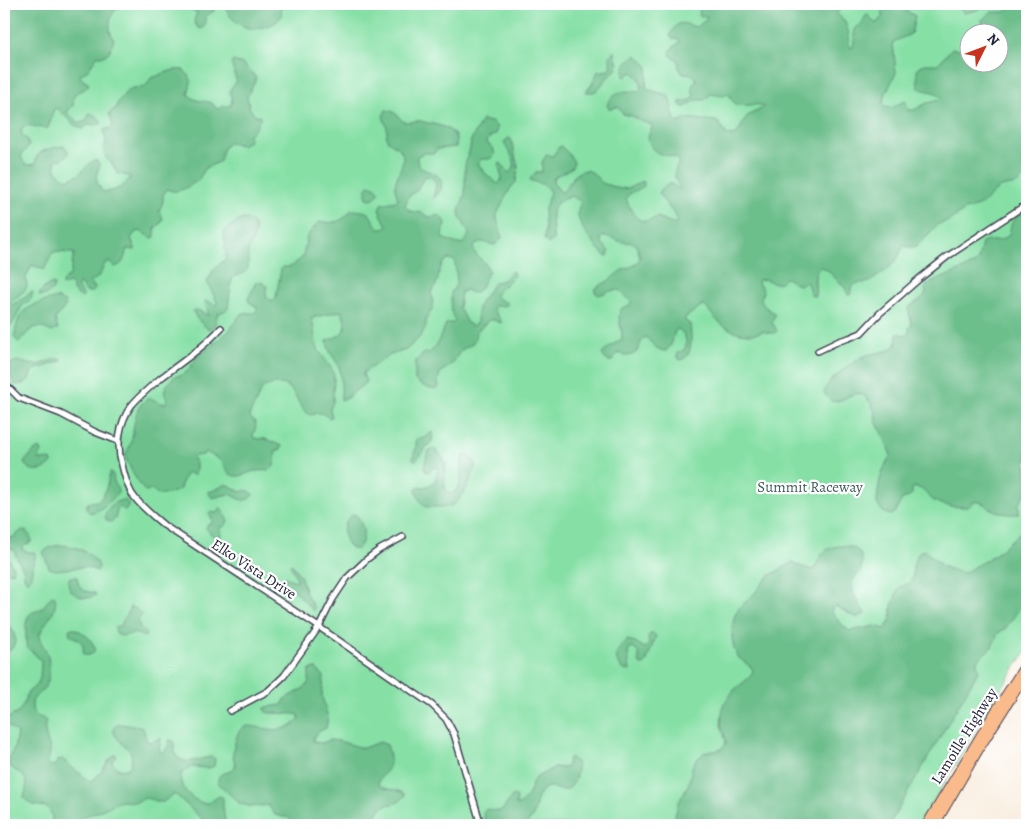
<svg xmlns="http://www.w3.org/2000/svg" width="1031" height="829" viewBox="0 0 1031 829" font-family="Alegreya,serif">
<style>
.green{fill:#86e0a6;stroke:#548170;fill-rule:evenodd}
.forest{fill:#6cbe8b;stroke:#477063}
.lines{fill:none;stroke-linecap:round;stroke-linejoin:round}
.street-casing{stroke:#424154;stroke-width:8}
.primary-casing{stroke:#424154;stroke-width:10}
.street{stroke:#fff;stroke-width:5}
.primary{stroke:#fabb8c;stroke-width:8}
.labels{text-anchor:middle;stroke-width:4.5;stroke-linejoin:round;paint-order:stroke}
.park-label{font-size:15px;fill:#405b5b;stroke:#fff}
.street-label{font-size:15px;fill:#22223b;stroke:#fff}
</style>
<rect width="100%" height="100%" fill="#fff"/>
<filter id="ink" filterUnits="userSpaceOnUse"><feTurbulence type="fractalNoise" baseFrequency=".02" numOctaves="2"/><feDisplacementMap in="SourceGraphic" scale="10" xChannelSelector="R" yChannelSelector="G"/><feConvolveMatrix kernelMatrix="1 2 1 2 8 2 1 2 1" color-interpolation-filters="sRGB"/></filter>
<filter id="wash" filterUnits="userSpaceOnUse"><feTurbulence type="fractalNoise" baseFrequency=".0096" numOctaves="4" result="noise"/><feDisplacementMap in="SourceGraphic" scale="20" xChannelSelector="R" yChannelSelector="G"/><feGaussianBlur stdDeviation="1.12" result="paint"/><feColorMatrix in="noise" values="0 0 0 0 0 0 0 0 0 0 0 0 0 0 0 0 0 1.4 0 .05"/><feComposite in="paint" operator="in"/></filter>
<g filter="url(#wash)">
<rect width="100%" height="100%" fill="#f9eee0"/>
<path class="green" d="M4 4H1027V650L995 698 919 825H4ZM968 32H998V62H968Z"/>
<path class="forest" d="M4 4H125C109 9 106 27 114 40L109 52 104 56H97C92 63 90 71 81 74L80 76 83 80 89 84C83 93 80 89 76 93 72 97 74 102 73 106 72 107 68 111 67 112L69 115 80 123 86 121 90 113 98 117 102 123 96 125 89 124 84 128 82 129 73 124 57 108 54 109 48 128C38 130 29 121 21 129L22 135 27 139 29 144 28 148 21 155 23 162 27 165 35 164C36 161 36 157 38 155 42 149 58 147 64 146L68 150V154L63 159 56 160 55 162C55 171 60 178 69 179L78 175 91 162 96 160 99 164 100 166C94 176 96 184 103 192 113 192 126 187 130 177L125 175 118 174 112 164 106 158 103 149 106 143 104 130 111 128 113 126 109 113 116 108 118 102 128 90 133 88 145 87 151 78C162 75 171 68 183 70 193 77 192 82 188 93 192 102 203 100 212 103L216 108 219 109 223 106H230C236 95 223 93 236 83V80L231 63 233 61 243 64 256 77C256 82 249 92 247 97 250 108 249 113 261 117L255 129 249 134V141L242 145C239 145 237 144 234 143 222 141 222 155 219 162L205 168 199 179 197 181C188 187 177 195 167 189L163 195V202L159 211 163 218 161 223 155 228V237L151 238 140 231 136 232 131 238 135 248V250L127 249C124 257 125 264 115 267L109 262 105 263C102 271 99 280 90 281L95 288 93 292H86L81 285 78 284V289L84 296 82 298 74 292 71 284 69 283 62 286V282L70 275 74 253 53 252 44 270 32 265 26 278 27 286 25 290 12 301 4 316Z
M172 4H217L214 11 205 17 206 24 202 29 197 27 194 21 197 12 188 9 174 7Z
M225 4H281C281 7 282 12 281 16 277 26 254 31 245 27 235 23 227 15 225 4Z
M709 4H844L841 9 836 13 837 14C848 21 850 34 849 46L851 48 853 47C855 41 853 35 855 30 858 24 857 29 861 24 864 21 864 17 867 14L875 23H877L883 16 882 9 884 4H900V6L905 11 914 15 915 17 911 34 893 42 896 73 886 93 883 103 885 107C896 109 895 105 904 101L906 102 908 110H914L927 103 939 100 941 98C936 89 925 93 918 87L917 70 920 66 925 64H938L952 48 968 51V62H998V32H987L983 25 982 20 991 12H1006L1007 10 1006 7 1001 4H1027V175L1017 184 1000 187 981 205 965 210 949 221 938 224 923 240 915 247H908L905 246C900 250 900 254 897 259 894 265 875 279 869 282 861 285 858 280 851 288V294L849 296C846 293 846 288 843 285 841 283 838 282 837 280 831 274 829 269 820 267 811 277 817 285 815 296H812C809 292 809 286 806 282L801 284 800 285C794 285 791 280 785 278 774 290 771 277 759 280L758 283C768 293 759 294 762 302 764 308 771 310 775 314L772 322 777 331 775 333H769L763 331C748 338 730 332 718 321 713 317 710 311 705 306H701L685 318V321L690 324C691 334 694 358 680 360L677 356 678 353 685 349C688 342 685 333 678 329L675 331 671 345 666 351C657 351 652 343 646 337L642 340C638 349 639 355 626 356L619 352 612 361H609L605 359 602 354 608 348 622 339V335L619 317 620 311 622 308 630 305 631 301 619 290 610 291 599 295 596 293 594 290C598 286 603 284 608 281 612 278 616 274 621 271 628 267 636 267 640 258 639 254 638 248 636 245 633 241 628 243 624 242 616 241 610 236 603 236L601 238V241L609 252 608 256H605C596 247 577 225 578 213 578 208 580 205 581 202L572 196C542 205 555 219 553 240L548 244 544 239 545 230 544 212 550 192C545 184 540 183 531 181L530 179 536 172H542V162L547 154 553 156 558 148 561 146 569 154 574 162C572 173 559 171 553 179V183L561 192H563L574 176 579 172 586 170 592 172 602 183 620 189 629 188 643 181 644 182V186C638 190 630 192 626 198 627 202 629 205 631 209 638 222 644 224 657 217L672 223H676C676 222 677 220 677 219 676 214 662 201 659 193L660 190 669 184H673L678 189 680 188C677 182 674 178 675 171 677 166 679 164 678 159 663 152 652 158 648 137L652 127V125L640 121 632 116 623 114 618 107C613 106 611 112 607 106 609 95 620 91 631 91 634 91 636 93 639 91 645 86 638 74 631 72L626 77 624 76C622 69 629 57 637 55L648 67 646 87 650 90 668 95C673 104 672 117 677 122H681L684 118 716 121 721 125 727 135 733 136 738 132 747 116 763 108V106L760 105C744 103 736 112 729 94L723 96 711 94 704 100H697L685 107H683L680 105V102C686 101 691 101 694 96 692 89 690 85 697 80L690 73 683 74 679 68 678 60 670 55 671 49 680 42 678 39H672L670 35C678 20 681 22 696 27L706 20 707 16H700C697 9 703 6 709 4Z
M959 4H988L979 10 964 13 960 8Z
M615 51V56L618 64 616 70 605 80 598 90 593 92H586L592 84 598 71H603L609 70C613 64 606 55 615 51Z
M386 110C399 111 397 119 405 122 409 123 413 121 417 121 421 120 424 122 428 123 441 125 460 130 456 147L437 149 434 153H424L417 156C416 174 432 168 439 177 445 184 440 194 433 198 434 189 441 181 428 176L424 177 417 190 408 197 405 206 410 211 422 213 429 217 439 215 446 222C446 228 441 232 442 238L458 244 464 243 468 237 469 233 460 217 459 211 465 194V165L470 149 471 140 482 120 492 122 497 127 496 134C491 137 488 137 487 143L493 148 495 154 490 159H482L479 161V165L485 173 498 184C506 177 498 172 499 164L501 163 507 171 509 173C522 163 507 152 504 142L509 138 511 139 518 167 516 182 510 189 497 214V219L502 238 495 245C485 244 481 237 473 248 475 258 487 261 489 271L480 289 476 292 472 293 466 290 461 292 459 308 467 323 473 326 477 322 478 308 481 301 494 283 503 280 511 272 513 271 514 276 495 295 498 299 507 303V305L501 306H495L493 307 495 313 501 320V323L494 320H489L476 332 475 339 472 344 463 349 459 353 453 363 440 373 438 382 439 387C438 388 437 389 436 389 431 391 418 384 415 380V362L424 353H429L436 346 446 324 448 323H453L455 321 451 310V292C458 284 457 282 456 272 455 267 456 264 454 260L448 259C438 265 440 275 436 285 434 288 433 290 431 292L433 302 432 309 426 320V326L420 337 406 350 390 355 364 372 363 375 366 381 365 383 347 398 341 400C341 389 342 377 339 367 335 358 328 352 327 341 330 339 334 338 338 336 350 328 345 321 341 311L312 318 316 343 319 351 332 369 334 376 333 402 330 409 332 417 329 418C321 412 320 412 311 415 295 409 299 387 280 384 275 383 268 386 263 387L249 416 255 422 256 427 253 435V437C258 440 261 438 266 439 268 440 280 445 282 446L281 449 276 451C275 455 275 458 275 463 273 473 262 470 255 471 248 472 243 477 235 476 226 474 226 468 222 462 217 457 211 455 205 452L203 455 194 456 193 459 196 463V473L194 475 188 473 186 474 181 485 180 489C176 492 164 496 159 495 156 493 154 491 151 490L146 492C139 486 128 465 125 456 127 451 130 447 131 442 134 431 134 403 148 399 155 397 158 405 166 403L167 400 164 391 167 385 175 376H180L187 372 197 357 229 331 240 315 243 313H255L257 310V307L249 302 248 299 256 282H262L267 286C266 293 264 301 274 300L276 297 281 269 283 267H289L294 264 303 257 307 236 319 222C332 224 344 222 351 210 375 211 367 214 379 229H382L387 226 379 210 381 204 396 201 398 199C397 195 395 191 395 188 395 177 403 168 403 158 403 148 394 146 388 141 385 138 387 135 387 130 387 125 384 121 383 116Z
M369 185C373 187 378 187 379 193 376 197 372 201 367 198 365 193 366 189 369 185Z
M1027 209V493L1025 494 1019 503V511L1018 514C1009 515 1001 513 993 510 988 508 981 500 975 502 972 503 970 505 968 507 956 507 943 507 933 500 926 495 923 487 914 487L912 490V494L909 497 902 499 895 513 891 515 884 513 877 504C878 485 880 472 891 456 888 449 886 441 883 434 881 430 879 427 877 424 875 418 875 410 872 405 870 401 865 396 861 394 848 390 834 414 824 392 826 380 856 359 867 355 874 353 889 352 894 347 898 344 896 337 897 333L906 335 909 333V327L912 325C912 320 908 314 909 309 910 302 922 303 926 292L925 289 928 284 973 265 978 260 982 243C990 239 999 243 1006 237 1012 233 1009 228 1012 223 1014 217 1022 212 1027 209Z
M243 219C255 219 257 231 253 240 252 244 249 247 248 252 247 257 249 263 248 268L244 273 233 277 231 284 228 309 218 314C214 322 218 326 208 329L197 319 193 311 196 310 200 311 208 316V313L205 301 210 302 215 305 217 304V302L207 282 213 271 226 258V251L224 248 226 242 223 235C227 227 235 222 243 219Z
M50 284H53L54 286C53 292 46 296 39 296L42 290Z
M31 292H33L31 299 22 306 12 325 8 326 7 325V320L13 304 23 299Z
M57 298 66 303 65 307 55 319 58 329 52 332C49 331 44 328 40 327 31 326 25 337 18 342L14 337C16 330 17 317 24 311 31 305 48 300 57 298Z
M56 359H61L62 361 34 370 31 373 29 380 22 384 15 385 8 372 10 364 17 361 29 364 37 365Z
M432 432 433 436 432 441 415 461 413 459V456L416 448V441L418 439 425 438Z
M40 448 42 451 39 459 41 460 49 459 52 461V463C45 472 30 474 24 463L25 461 35 450Z
M434 449C457 464 436 483 450 494 468 488 456 466 465 455 471 456 474 459 476 464 473 476 463 502 450 506 445 507 432 507 426 507 420 502 417 496 416 488L428 486 435 481 438 470 436 467 433 468 429 472H426L424 467 428 452Z
M110 472 112 473C114 476 113 478 114 481 115 485 118 487 118 492 112 501 101 511 90 513L86 509 87 504C91 501 94 502 99 500 105 497 109 478 110 472Z
M224 485H229L240 492C246 490 250 489 253 495 243 506 238 496 229 494L212 498 208 492 215 490Z
M123 499 128 503V507L126 510H124L121 507H118L115 519 111 522C99 520 108 507 114 503 115 502 123 500 123 499Z
M221 508 228 521 225 526 221 527V535L220 538C213 538 210 533 206 528L207 525 212 523V519L209 514 210 512 216 513 218 511 219 509Z
M354 514C361 518 361 523 363 530 364 535 363 538 362 542 354 565 330 527 354 514Z
M1027 526V598L1005 629 998 633 992 647 986 652 977 661V664L979 670 889 825H673L678 804 689 783 692 767 695 761 705 752 719 750 725 745 726 741 721 725 723 705 734 690 749 678 753 671 752 668 739 658 734 649 732 638 733 622 735 615 739 608 752 596 769 576 793 562 797 565 812 570C819 565 817 555 828 549 832 547 835 547 839 546 852 545 863 549 862 565 862 574 851 577 852 585 852 595 861 605 865 614L859 617H855L835 606 832 608V612L841 624 850 631 875 626 885 629 891 620 892 606 898 590 900 587 909 583 913 577V567L916 556 921 551 924 550 927 552 942 566 961 573 967 571 996 554Z
M22 530C28 531 30 535 32 541 29 544 25 544 22 548L23 550 28 552H35L36 555C34 559 31 578 30 579 29 580 27 580 26 581L24 576 23 569 16 556 15 552 13 549H10L7 555 13 568 12 573 9 572 4 568V543L9 539 15 536Z
M59 545C75 545 93 552 99 567L97 571 86 567 55 570 49 568 43 552 51 547Z
M292 564 301 577 306 594 314 608 313 611 294 590 285 587C283 584 283 581 285 577L296 581 297 579 290 565Z
M70 577H77C79 590 82 591 95 593L96 595C85 603 62 592 70 577Z
M54 595C61 609 44 622 40 634 38 641 44 645 46 651 50 660 50 672 48 681 45 692 31 695 32 706 33 720 40 714 46 721 42 731 48 740 50 750 50 754 49 758 48 763L50 765 53 766 56 764 58 760 62 759 84 777 90 781C104 775 105 760 116 754V757L112 762C115 767 120 771 126 769 129 768 130 766 131 763 132 760 132 755 130 751 126 746 101 728 121 724L142 727C145 731 145 736 147 741L151 742 161 738 159 749 160 752H163C168 749 168 746 169 740H172C176 745 173 750 176 755 184 768 201 757 212 757L215 759 214 766C204 772 194 762 184 771 173 782 192 801 203 803 211 804 214 798 220 796L223 798V808L225 821 224 825H212L202 819 176 795H173L163 802H160L146 798 136 802 121 801 97 812 82 817 74 825H54C51 820 53 814 49 810 46 805 40 807 34 805 30 804 27 801 24 798 24 793 28 788 26 782 24 771 10 771 7 761L14 749 17 733 4 723V720L19 712 24 703 27 693 37 685 40 678 41 661 36 655 27 648 26 644V623L28 616 33 612 37 611 42 608 51 597Z
M130 607 135 608 142 615 138 621 140 627 146 633 145 637C142 636 140 635 137 634 127 632 117 643 115 627L121 625Z
M4 619C9 627 16 631 15 641 14 646 13 648 9 651L4 649V643L7 637 4 634Z
M71 628C82 630 91 638 95 648 94 654 90 656 84 655L83 652C85 642 78 639 70 635L69 630Z
M653 633 656 636 646 663 644 665H641L639 662V654L637 651 632 648 629 649 628 653 630 671 624 670C611 659 616 650 627 640L635 642 645 648 649 644 648 637 650 634Z
M315 668 324 676 322 696 328 718 326 728 319 731 313 738 314 742 322 743 330 740 339 741 363 748 380 742 387 745C390 755 393 765 385 773 381 777 379 779 378 784 386 792 398 787 405 795 395 813 379 793 375 825H292C292 821 291 819 287 817H284L275 815 268 805 252 807 239 803 218 783C217 768 233 776 235 766 235 762 233 758 233 754 233 749 235 743 236 739 241 719 254 728 268 729 280 731 291 728 299 719V715L295 714 270 713 266 712 264 709 267 707 282 705 286 698 298 692 307 685 309 681V671L312 669Z
M570 757C575 760 578 763 577 769 576 778 573 792 560 790 553 788 549 784 543 790 536 797 536 807 533 816 531 819 529 822 526 825H486L483 812 486 809C490 810 494 811 498 811 506 811 507 799 515 795L517 798 516 805H519L527 797 531 790 532 782 537 777 555 767 563 768 567 767 568 760Z"/>
</g>
<g filter="url(#ink)">
<g class="lines">
<g class="street-casing">
<path id="street" d="M221 328C204 347 182 362 162 377 151 386 140 395 131 406 119 423 116 445 122 465 124 474 127 485 132 494 140 506 154 517 165 526L319 627 432 705 446 719 454 734 481 825
M818 351 839 341 849 338 861 333 879 314 919 279 948 256 1027 204
M6 385 19 398 61 414 95 432 118 441
M230 711 268 691 284 676 319 627 333 599 347 578 367 559 379 550 403 537"/>
</g>
<g class="primary-casing">
<path id="primary" d="M926 825 991 718 1027 662
M935 825 981 746 1027 673"/>
</g>
<use href="#street" class="street"/>
<use href="#primary" class="primary"/>
</g>
</g>
<g class="labels">
<g class="park-label">
<text x="810" y="492">Summit Raceway</text>
</g>
<g class="street-label">
<text transform="translate(254 569) rotate(33)" y="5">Elko Vista Drive</text>
<text transform="translate(964 736) rotate(-58)" y="5">Lamoille Highway</text>
</g>
</g>
<rect width="1031" height="829" fill="none" stroke="#fff" stroke-width="20"/>
<g transform="translate(984 48) rotate(48)"><circle r="24" fill="#ffffff" stroke="#a7a7b1"/>
<path d="M0-4L9 19L0 12L-9 19Z" fill="#c8321e"/>
<text y="-8" font-size="14" font-weight="bold" text-anchor="middle" fill="#22223b">N</text>
</g>
</svg>
